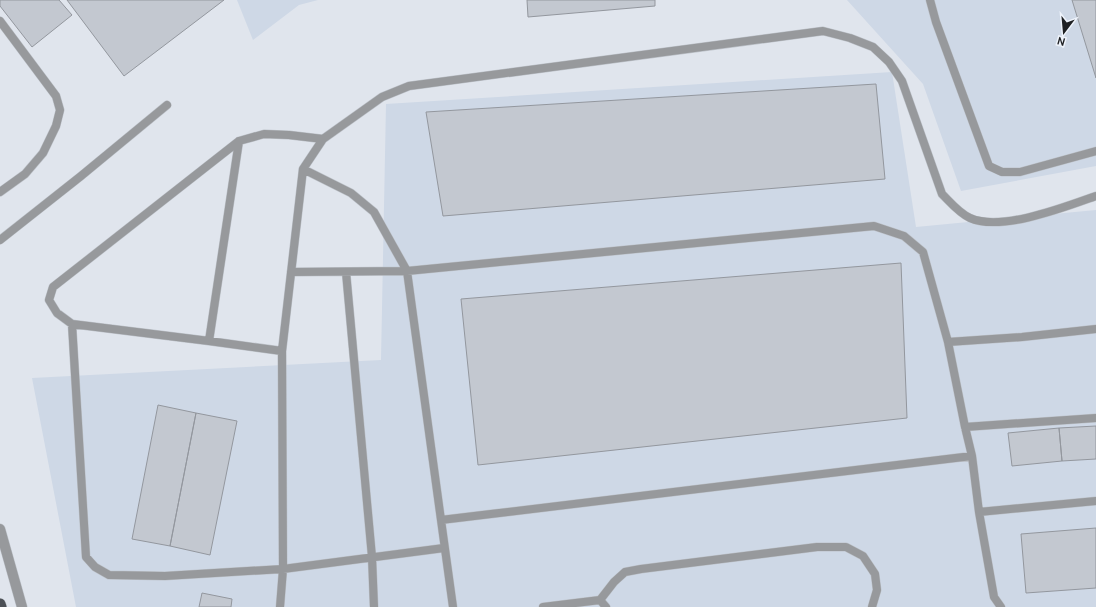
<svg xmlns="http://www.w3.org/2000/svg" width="1096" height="607" viewBox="0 0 1096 607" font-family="Cabin,sans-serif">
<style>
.built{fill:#ced8e6}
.building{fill:#c3c8d0;stroke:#93979e}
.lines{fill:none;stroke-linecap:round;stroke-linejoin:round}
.service-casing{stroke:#bdc2c9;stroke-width:9}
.tertiary-casing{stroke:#bdc2c9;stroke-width:11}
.trunk-casing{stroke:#bdc2c9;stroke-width:12}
.service{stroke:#97999c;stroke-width:8}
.tertiary{stroke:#97999c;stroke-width:10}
.trunk{stroke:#4c5056;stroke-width:11}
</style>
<rect width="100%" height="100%" fill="#e0e5ed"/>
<path class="built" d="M237 0H318L299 5 253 40Z
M847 0H1096V166L961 191 923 84Z
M892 72 916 227 1096 210V607H76L32 378 381 360 386 104Z"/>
<path class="building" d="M0 0H59L72 15 32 47 0 6Z
M67 0H224L124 76Z
M527 0H655V6L528 17Z
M1072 0H1096V78Z
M876 84 885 179 443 216 426 112Z
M901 263 907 418 478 465 461 299Z
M158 405 196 413 170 546 132 539Z
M196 413 237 421 210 555 170 546Z
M1096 426V459L1062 461 1059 428Z
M1059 428 1062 461 1012 466 1008 433Z
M1096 528V588L1026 593 1021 534Z
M202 593 232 599 231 607H199Z"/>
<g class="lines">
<g class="service-casing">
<path id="service" d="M930 0 936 22 989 166 1002 172H1020L1096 151
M0 21 56 96 60 110 56 126 43 153 25 174 0 192
M303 169 351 193 374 212 407 271 441 520 453 607
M0 240 81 176 167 105
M291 272 407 271 874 226 904 236 923 252 948 342
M346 272 372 557 374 607
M72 324 86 557 95 567 109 575 165 576 283 569 444 548
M209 341 239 141
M282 351 209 341 72 324 57 313 49 300 53 287 239 141 264 134 289 135 323 139
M965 427 1096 418
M979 512 1096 501
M441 520 972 456
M600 600 606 607
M280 607 283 569 282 351 303 169 323 139 382 97 409 86 823 31 850 38 873 47 889 62 902 81 942 194C951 203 959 213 970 218 1001 232 1065 207 1096 196
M543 607 600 600 614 582 625 572 641 569 817 547H846L863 556 875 574 877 590 872 607
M1001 607 994 597 979 512 972 456 965 427 948 342 1022 337 1096 329"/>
</g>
<g class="tertiary-casing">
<path id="tertiary" d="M0 529 22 607"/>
</g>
<g class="trunk-casing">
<path id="trunk" d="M0 604 1 607"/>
</g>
<use href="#service" class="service"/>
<use href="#tertiary" class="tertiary"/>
<use href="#trunk" class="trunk"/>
</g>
<g transform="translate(1064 32) rotate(196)" stroke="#eef3fb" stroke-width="3" paint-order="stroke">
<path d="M0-3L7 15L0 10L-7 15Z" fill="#1e2023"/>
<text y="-6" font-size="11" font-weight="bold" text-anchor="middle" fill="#1e2023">N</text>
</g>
</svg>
